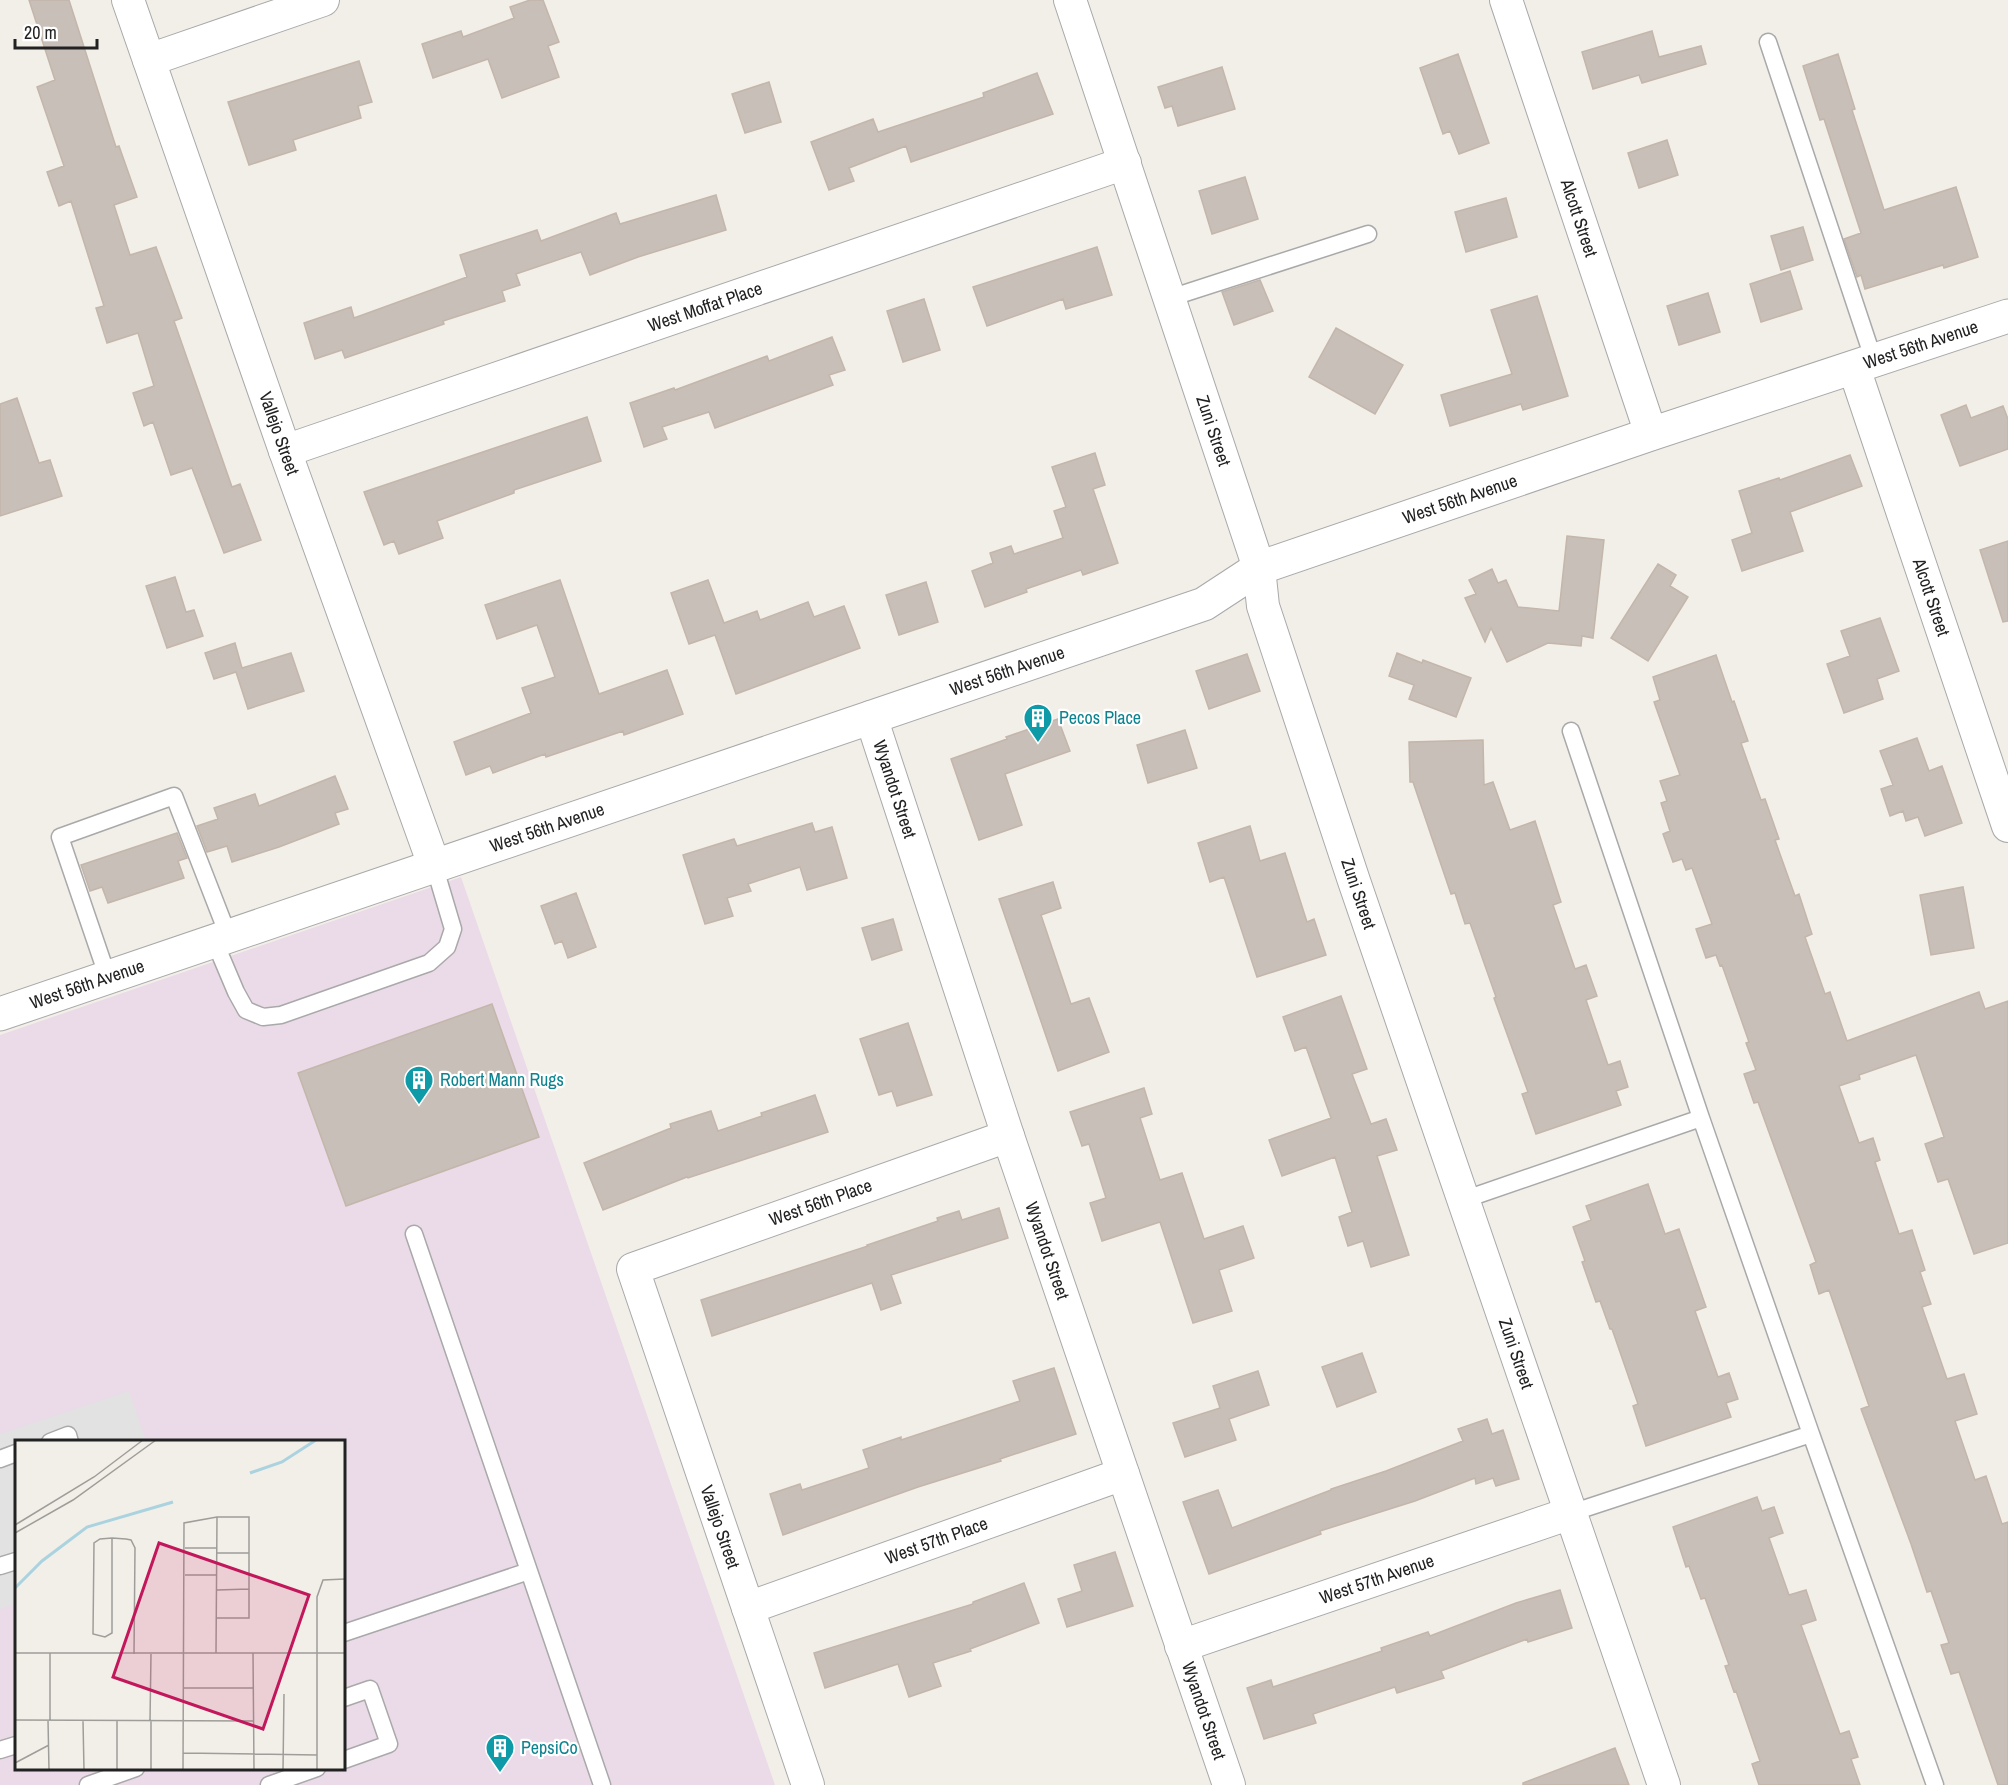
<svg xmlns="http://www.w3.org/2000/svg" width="2008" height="1785" viewBox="0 0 2008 1785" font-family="'Archivo Narrow',sans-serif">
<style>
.industrial{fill:#ebdbe8;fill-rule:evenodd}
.parking{fill:#e2e2e2}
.building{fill:#c7bfb8;stroke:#c4b6ab;stroke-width:1.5}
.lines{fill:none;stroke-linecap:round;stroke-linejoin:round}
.service-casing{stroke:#a9a9a9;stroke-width:19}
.minor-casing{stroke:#a9a9a9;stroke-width:34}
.tertiary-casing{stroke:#a9a9a9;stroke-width:35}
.service{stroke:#fff;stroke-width:16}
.minor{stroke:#fff;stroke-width:32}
.tertiary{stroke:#fff;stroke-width:33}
.labels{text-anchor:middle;stroke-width:4.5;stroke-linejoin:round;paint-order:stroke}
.street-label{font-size:18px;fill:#222;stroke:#fff}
.culture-label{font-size:18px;fill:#0d838f;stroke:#fff;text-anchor:start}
.inset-river{fill:none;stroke:#aad3df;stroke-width:3}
.inset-road{fill:none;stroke:#9f9d99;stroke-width:1.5}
.view{fill:#c2185b;fill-opacity:0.15;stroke:#c2185b;stroke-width:3}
.inset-edge{fill:none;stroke:#222;stroke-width:3}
</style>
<rect width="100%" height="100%" fill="#f2efe9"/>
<path class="industrial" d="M461 877 775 1785H0V1035ZM16 1442H344V1768H16Z"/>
<path class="parking" d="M129 1391 146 1441 16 1442V1604L0 1609V1434Z"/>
<path class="building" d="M29 0H69L116 147 119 146 137 197 114 205 130 255 156 247 182 318 174 321 232 487 240 484 261 540 224 553 192 468 171 475 153 422 144 426 133 393 154 386 138 333 107 343 96 308 104 306 71 201 59 206 47 172 64 166 37 87 55 80Z
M530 0H543L559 42 548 46 559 77 502 98 488 59 433 78 422 44 461 31 463 37 514 18 510 7Z
M1652 31 1659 57 1701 46 1706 64 1642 83 1639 75 1593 89 1582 52Z
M1458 54 1489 143 1459 154 1450 131 1443 134 1420 68Z
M1838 54 1855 109 1852 110 1884 210 1956 187 1978 257 1944 268 1943 265 1865 289 1861 275 1857 277 1844 239 1861 233 1824 119 1820 120 1803 66Z
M359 61 372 102 358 106 361 118 293 140 296 150 249 165 228 102Z
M1222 67 1235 109 1178 126 1172 106 1165 108 1158 87Z
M1037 73 1053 114 911 162 906 146 849 168 854 181 829 190 811 142 873 119 878 132 984 97 983 93Z
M769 82 781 122 745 133 732 94Z
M1667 140 1678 175 1639 188 1628 153Z
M1245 177 1258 219 1212 234 1199 191Z
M716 195 726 230 638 257 590 275 581 252 516 274 520 285 502 291 505 301 443 321 444 324 345 358 342 350 315 359 304 323 351 307 354 318 467 277 460 255 537 230 541 241 616 213 620 224Z
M1506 198 1517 237 1466 252 1455 212Z
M1803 227 1813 260 1781 270 1771 236Z
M1097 247 1112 295 1066 309 1063 299 987 326 973 287Z
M1790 271 1802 309 1761 322 1750 284Z
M1260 280 1273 311 1234 325 1222 292Z
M1708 293 1720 332 1679 345 1667 306Z
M1537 296 1568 396 1523 410 1521 404 1450 426 1441 395 1512 374 1491 310Z
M924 299 940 350 903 362 887 311Z
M1336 328 1403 365 1375 414 1309 377Z
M832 337 845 370 829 375 833 385 715 428 709 412 662 427 667 439 644 447 630 403 674 388 675 390 767 356 769 361Z
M17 398 39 463 50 460 62 496 0 516V404Z
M1966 405 1971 418 2003 406 2008 419V449L1960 466 1941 415Z
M587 417 601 461 514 490V493L437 521 443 538 399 554 394 541 384 545 364 492Z
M1095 453 1105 485 1093 489 1118 563 1083 575 1081 570 1026 589 1027 592 985 607 972 571 993 563 990 553 1011 546 1014 554 1063 538 1054 511 1066 507 1052 467Z
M1850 455 1862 486 1790 512 1803 551 1742 571 1732 540 1752 533 1739 491 1779 478 1780 480Z
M1567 536 1604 540 1593 638 1582 636 1581 646 1548 643 1507 662 1491 628 1485 642 1465 598 1476 594 1469 580 1492 569 1498 583 1506 580 1518 607 1559 611Z
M2008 541V621L2003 622 1980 550Z
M1658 564 1676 575 1670 586 1688 597 1648 661 1611 638Z
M175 577 186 612 194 610 203 636 167 648 146 586Z
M560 580 599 694 667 670 683 714 624 735 623 731 546 757 545 754 493 773 490 766 466 775 454 742 531 713 522 688 555 677 537 625 497 639 485 605Z
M708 580 724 623 757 611 760 620 808 602 814 617 844 606 860 648 736 694 715 635 689 644 671 593Z
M926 582 938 622 899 635 886 595Z
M1880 618 1899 671 1877 679 1883 699 1844 713 1827 664 1850 656 1841 631Z
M235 643 242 668 291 653 304 691 248 709 236 672 214 679 205 653Z
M1397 653 1422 663 1423 660 1471 678 1456 717 1409 699 1414 685 1389 676Z
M1247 654 1260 691 1209 709 1196 671Z
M1716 655 1732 702 1734 701 1748 741 1741 743 1761 800 1765 799 1779 839 1775 840 1795 896 1799 894 1812 934 1805 937 1825 994 1830 992 1847 1041 1979 992 1985 1009 2008 1001V1243L1974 1254 1948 1179 1938 1182 1925 1144 1944 1137 1916 1055 1859 1075 1860 1079 1839 1086 1859 1143 1873 1138 1880 1160 1875 1162 1899 1234 1912 1230 1925 1270 1920 1272 1931 1304 1922 1307 1947 1379 1964 1374 1977 1414 1955 1421 1975 1480 1986 1476 2002 1524 2008 1522V1785H1998L1959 1672 1951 1674 1941 1645 1949 1643 1931 1591 1927 1592 1911 1544 1861 1409 1869 1406 1829 1290 1819 1294 1810 1265 1816 1262 1758 1102 1754 1103 1744 1074 1756 1070 1746 1043 1749 1042 1722 965 1720 966 1716 955 1706 958 1696 929 1712 924 1692 868 1686 870 1682 859 1673 862 1663 834 1670 831 1661 803 1667 801 1660 781 1680 775 1654 702 1660 700 1653 677Z
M1058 719 1070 751 1005 774 1022 825 979 840 951 759 1007 739 1006 737Z
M1185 730 1197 768 1148 783 1137 745Z
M1917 738 1929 771 1942 766 1962 823 1925 836 1918 817 1906 821 1903 811 1890 816 1881 789 1893 785 1880 751Z
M1483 740 1484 785 1493 782 1510 830 1535 821 1561 902 1553 905 1575 969 1586 965 1597 996 1586 1000 1608 1065 1620 1061 1628 1087 1616 1091 1621 1105 1536 1134 1522 1094 1528 1092 1494 998 1496 997 1470 923 1465 924 1455 893 1451 894 1413 782H1410L1409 742Z
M335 776 348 809 335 813 339 824 279 847 232 862 227 846 207 852 197 826 218 819 214 808 255 794 259 806Z
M812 823 815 832 832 827 847 878 807 890 800 867 748 884 751 891 727 898 733 916 705 924 683 855 734 839 737 846Z
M1250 826 1260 861 1285 853 1307 922 1314 919 1326 955 1257 977 1224 877 1210 882 1198 843Z
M177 833 187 858 178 861 184 878 108 903 102 887 90 891 81 865Z
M1053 882 1061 908 1041 915 1071 1004 1089 998 1109 1052 1058 1071 999 899Z
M1963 887 1974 948 1931 955 1920 895Z
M576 893 596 947 568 958 562 941 555 944 541 906Z
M893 919 902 950 872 960 862 928Z
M1341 996 1367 1069 1352 1074 1371 1124 1386 1119 1397 1150 1377 1156 1409 1255 1371 1267 1363 1241 1348 1246 1339 1217 1352 1212 1335 1157 1282 1176 1269 1140 1331 1118 1306 1047 1295 1051 1283 1017Z
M492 1004 539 1137 346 1206 298 1073Z
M908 1023 932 1095 897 1106 892 1091 879 1095 860 1039Z
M1144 1088 1152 1114 1140 1118 1160 1180 1182 1173 1204 1239 1243 1226 1254 1258 1219 1270 1232 1311 1193 1323 1160 1222 1102 1241 1090 1203 1106 1198 1089 1144 1082 1146 1070 1112Z
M815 1095 828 1132 688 1178 687 1177 603 1210 584 1163 671 1128 670 1124 711 1111 718 1131 762 1116 761 1113Z
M1648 1184 1665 1234 1679 1229 1706 1307 1695 1311 1718 1377 1729 1373 1738 1399 1726 1403 1731 1417 1646 1446 1633 1406 1638 1404 1612 1329H1610L1600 1301 1596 1302 1582 1262 1585 1261 1573 1227 1591 1220 1586 1206Z
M999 1208 1008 1238 891 1275 901 1303 881 1310 872 1283 712 1336 701 1300 868 1246 867 1245 938 1221 937 1218 959 1211 962 1220Z
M1362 1353 1376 1392 1337 1407 1322 1367Z
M1054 1368 1076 1434 1000 1459 1001 1461 918 1487 783 1535 770 1494 800 1484 802 1490 869 1468 863 1450 901 1437V1440L1020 1401 1013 1381Z
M1258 1371 1269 1405 1229 1419 1236 1440 1185 1457 1173 1423 1220 1408 1213 1386Z
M1487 1419 1492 1434 1503 1430 1519 1479 1496 1486 1493 1478 1476 1484 1475 1478 1415 1501 1320 1531 1321 1534 1209 1574 1183 1502 1218 1490 1232 1528 1331 1490V1489L1386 1471 1463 1441 1458 1429Z
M1757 1497 1762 1511 1774 1507 1783 1533 1769 1538 1789 1595 1806 1590 1816 1620 1801 1625 1840 1734 1849 1731 1858 1757 1851 1759 1860 1785H1759L1752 1764 1760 1761 1736 1691 1734 1692 1725 1666 1729 1665 1705 1598 1701 1599 1689 1566 1686 1567 1673 1527Z
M1115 1552 1133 1606 1067 1627 1058 1599 1082 1591 1074 1565Z
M1024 1583 1039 1623 970 1649 971 1651 933 1663 941 1686 909 1697 898 1664 825 1688 814 1653 973 1604V1602Z
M1560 1590 1572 1628 1528 1642 1527 1639 1441 1671 1444 1678 1397 1693 1395 1687 1313 1714 1316 1723 1264 1739 1247 1688 1271 1680 1273 1687 1382 1651 1381 1648 1428 1632 1430 1636 1516 1603Z
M1615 1748 1629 1785H1523V1783Z"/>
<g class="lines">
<g class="service-casing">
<path id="service" d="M1768 42 1874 361
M1170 298 1368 234
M1571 731 1701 1118
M214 940 236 992 246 1010 263 1017 281 1015 429 963 447 947 453 929 434 865
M108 978 60 837 174 796 228 935
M1463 1200 1701 1118 1811 1434 1571 1513
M414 1234 602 1785
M1811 1434 1935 1785
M50 1442 68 1435 70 1442
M0 1459 16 1453
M0 1566 16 1561
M344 1633 529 1571
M344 1698 370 1689 389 1744 344 1760
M0 1750 16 1745
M88 1785 136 1768
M269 1785 317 1768"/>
</g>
<g class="minor-casing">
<g id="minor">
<path id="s1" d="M128 0 285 451 434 865"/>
<path id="s2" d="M1070 0 1259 568 1263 606 1354 881 1664 1785"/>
<path id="s3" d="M1506 0 1651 434"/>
<path d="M149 60 323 0"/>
<path id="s4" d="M1854 368 2008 826"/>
<path id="s5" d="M285 451 1125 163"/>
<path id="s6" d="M871 717 1008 1136 1229 1785"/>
<path id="s7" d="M748 1608 1123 1474"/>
<path id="s8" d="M1181 1646 1571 1513"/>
<path id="s9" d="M808 1785 633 1269 1008 1136"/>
</g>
</g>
<g class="tertiary-casing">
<g id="tertiary">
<path id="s10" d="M0 1014 1204 604 1259 568 1651 434 2008 316"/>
</g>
</g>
<use href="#service" class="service"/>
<use href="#minor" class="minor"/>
<use href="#tertiary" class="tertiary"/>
</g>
<defs>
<g id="building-pin" transform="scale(1.5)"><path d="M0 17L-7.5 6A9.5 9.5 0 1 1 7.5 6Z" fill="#0f9aa8" stroke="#fff"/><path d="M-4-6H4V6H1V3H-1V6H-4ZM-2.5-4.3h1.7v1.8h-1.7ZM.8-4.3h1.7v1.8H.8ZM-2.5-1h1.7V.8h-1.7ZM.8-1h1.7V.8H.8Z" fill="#fff"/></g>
</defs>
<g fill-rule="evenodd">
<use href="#building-pin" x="1038" y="718"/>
<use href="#building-pin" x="419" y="1080"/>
<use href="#building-pin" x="500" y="1748"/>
</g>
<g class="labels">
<g class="street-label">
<text dy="6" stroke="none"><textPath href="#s3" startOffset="230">Alcott Street</textPath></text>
<text dy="6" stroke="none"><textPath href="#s5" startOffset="444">West Moffat Place</textPath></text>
<text dy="6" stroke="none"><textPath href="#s10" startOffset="2036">West 56th Avenue</textPath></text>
<text dy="6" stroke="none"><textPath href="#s2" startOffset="454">Zuni Street</textPath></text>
<text dy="6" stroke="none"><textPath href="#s1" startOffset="459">Vallejo Street</textPath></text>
<text dy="6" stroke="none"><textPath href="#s10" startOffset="1550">West 56th Avenue</textPath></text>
<text dy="6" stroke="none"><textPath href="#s4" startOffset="242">Alcott Street</textPath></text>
<text dy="6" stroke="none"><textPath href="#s10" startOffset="1064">West 56th Avenue</textPath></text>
<text dy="6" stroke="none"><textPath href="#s6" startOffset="76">Wyandot Street</textPath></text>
<text dy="6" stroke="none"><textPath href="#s10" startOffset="578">West 56th Avenue</textPath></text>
<text dy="6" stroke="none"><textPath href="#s2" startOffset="940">Zuni Street</textPath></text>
<text dy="6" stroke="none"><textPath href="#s10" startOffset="92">West 56th Avenue</textPath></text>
<text dy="6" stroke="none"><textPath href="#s9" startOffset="744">West 56th Place</textPath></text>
<text dy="6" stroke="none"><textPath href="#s6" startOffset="562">Wyandot Street</textPath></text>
<text dy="6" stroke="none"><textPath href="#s2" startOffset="1426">Zuni Street</textPath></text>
<text transform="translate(720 1527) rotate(71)" y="6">Vallejo Street</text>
<text dy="6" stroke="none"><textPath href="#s7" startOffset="200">West 57th Place</textPath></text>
<text dy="6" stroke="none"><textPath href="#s8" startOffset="207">West 57th Avenue</textPath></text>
<text dy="6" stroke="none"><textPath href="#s6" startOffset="1048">Wyandot Street</textPath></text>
</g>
<g class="culture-label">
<text x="1059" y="724">Pecos Place</text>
<text x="440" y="1086">Robert Mann Rugs</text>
<text x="521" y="1754">PepsiCo</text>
</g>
</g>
<g transform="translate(15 1440)">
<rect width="330" height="330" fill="#f2efe9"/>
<path class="inset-river" d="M235 33 267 22 301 0M0 148 27 121 72 87 158 62"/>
<path class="inset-road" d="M0 85 79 37 128 0M0 93 58 60 141 0M97 98V193L90 197 78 194 79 103 85 99 97 98 111 99 116 100 120 108 119 214M170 108H202M202 113H234M170 135H202M202 150 234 149M0 213H330M35 213V280M201 213 202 77M238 213 239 330M168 248H238M0 280 239 281M33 280 34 330M68 281 69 330M135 281 136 214M136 281V330M168 313 302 315M0 323 34 305M102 330V281M168 330 169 83 202 77H234V178H202M268 330 269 254M302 330V157L308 140 330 139"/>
<path class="view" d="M144 103 294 155 248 289 98 237Z"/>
<rect width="330" height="330" class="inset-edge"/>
</g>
<path d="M15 39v9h82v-9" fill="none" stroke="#222222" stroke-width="3"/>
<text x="24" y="39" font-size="18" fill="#222222" stroke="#ffffff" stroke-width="4.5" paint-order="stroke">20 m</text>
</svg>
